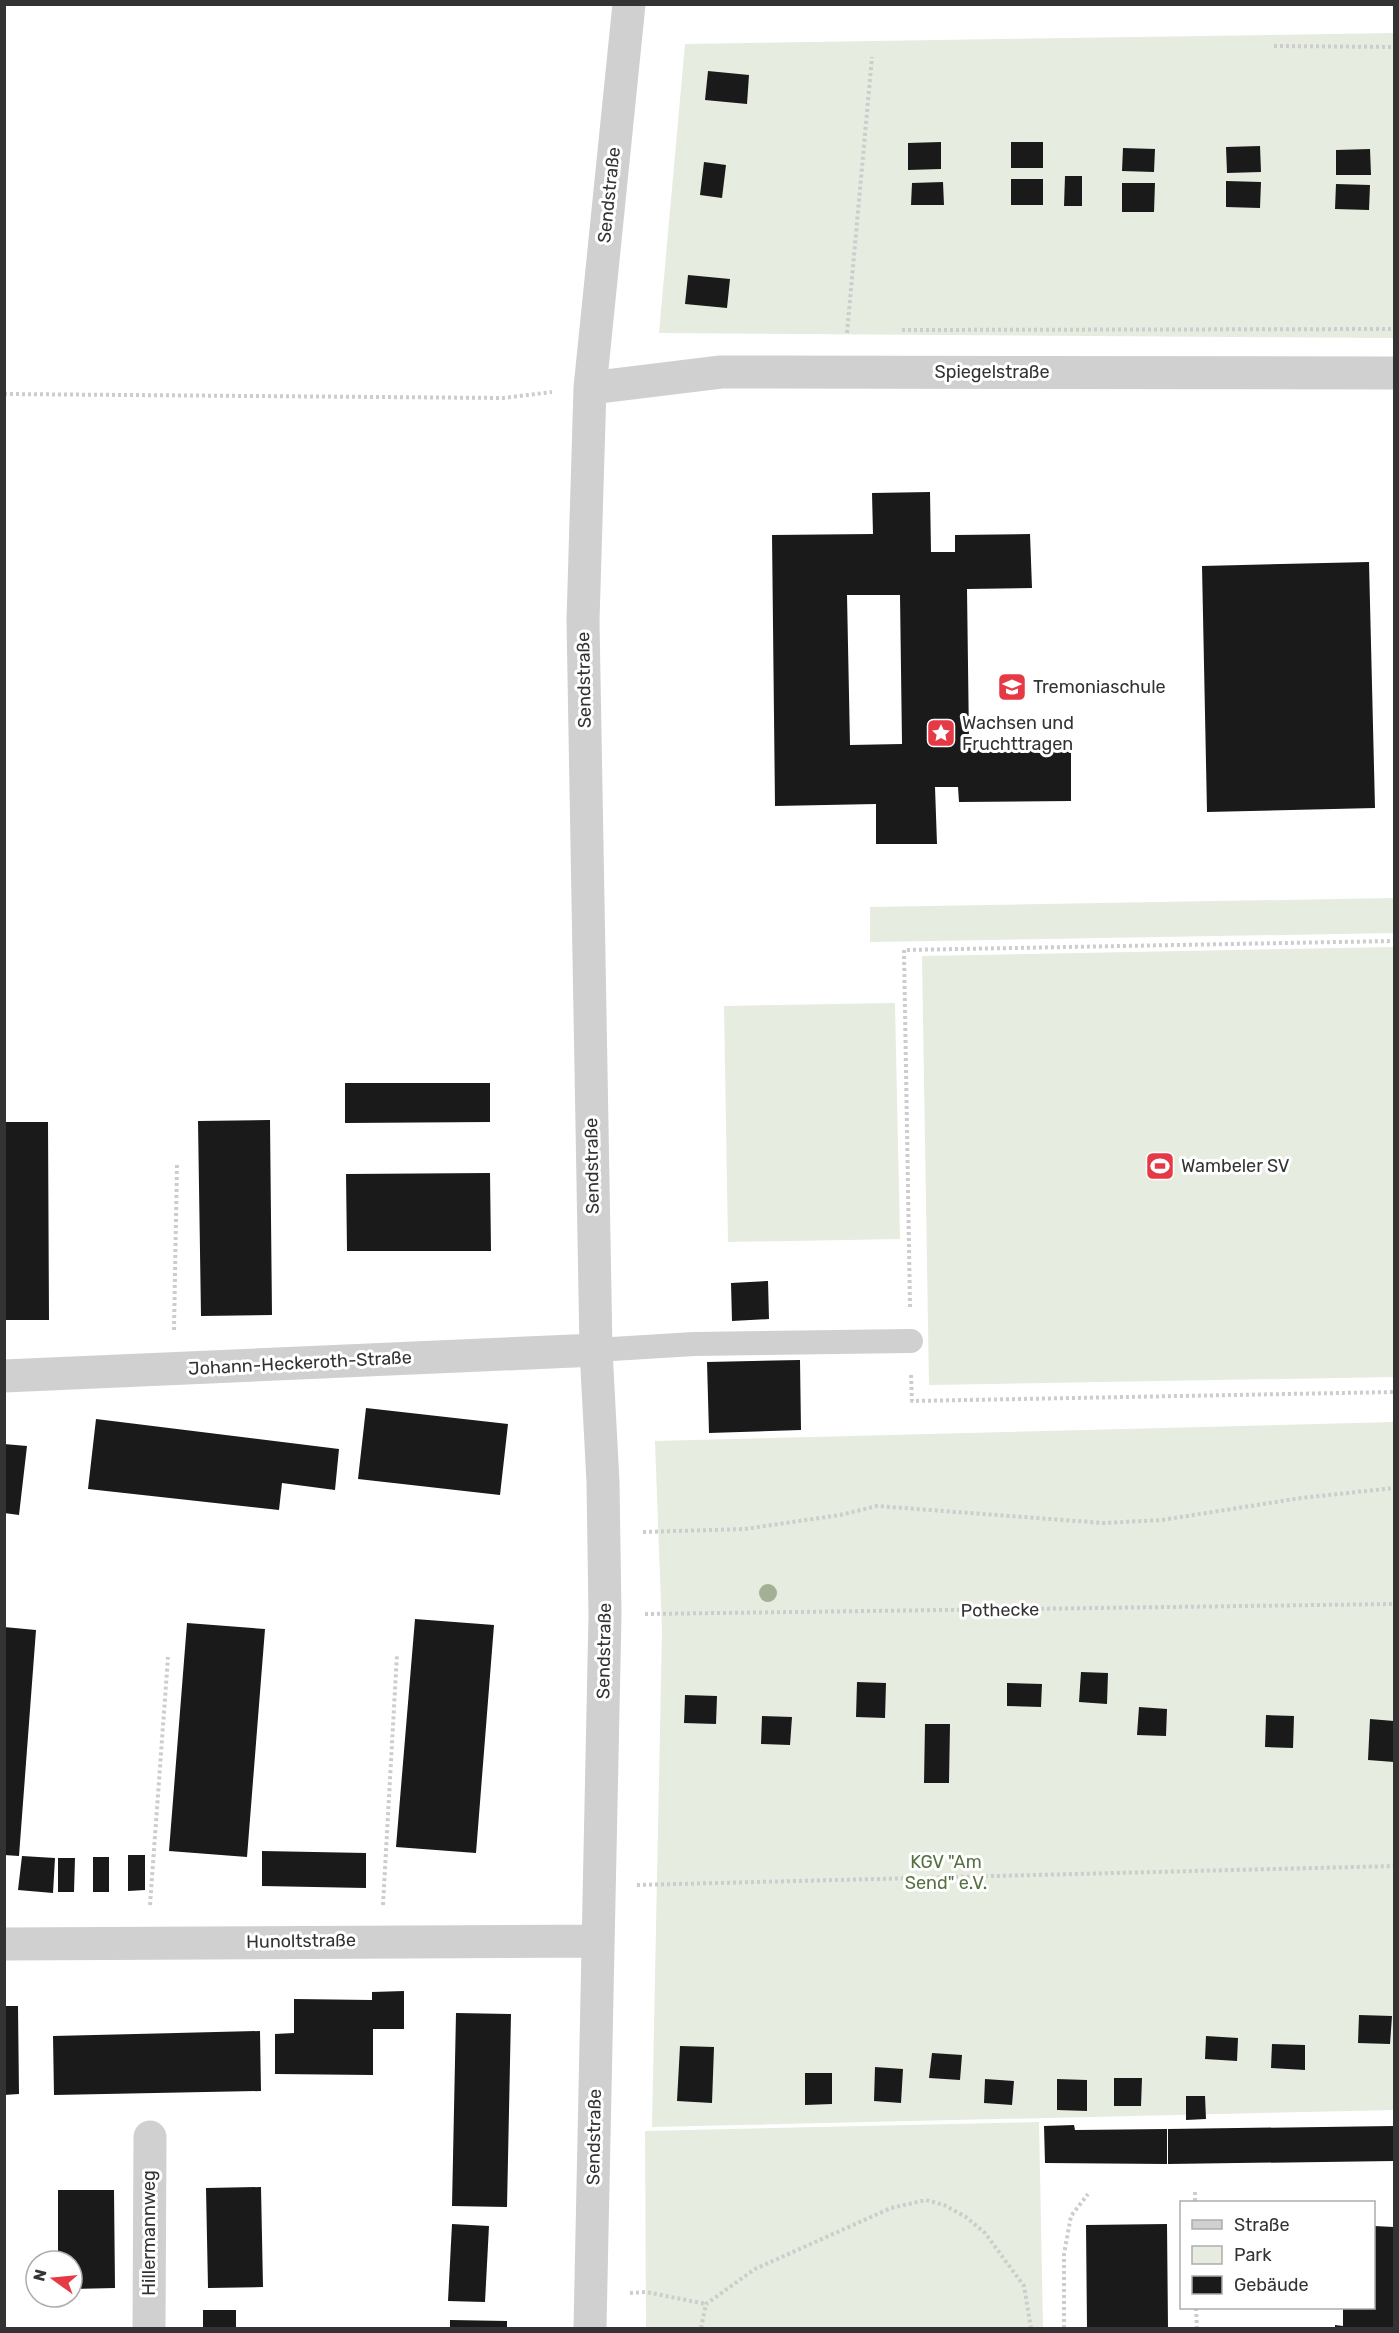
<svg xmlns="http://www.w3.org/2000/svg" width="1399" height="2333" viewBox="0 0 1399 2333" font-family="Rubik,sans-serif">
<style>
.green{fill:#e6ecdf}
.building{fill:#1a1a1a;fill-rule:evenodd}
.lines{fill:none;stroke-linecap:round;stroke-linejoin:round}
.path{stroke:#cdcdcd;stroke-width:4;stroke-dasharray:3 3;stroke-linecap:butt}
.service{stroke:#d0d0d0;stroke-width:24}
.minor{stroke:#d0d0d0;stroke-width:33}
.tree{fill:#a2b095}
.labels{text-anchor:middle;stroke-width:6;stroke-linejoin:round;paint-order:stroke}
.street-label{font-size:18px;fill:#333;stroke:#fff}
.poi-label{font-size:18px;fill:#333;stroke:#fff;text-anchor:start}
.park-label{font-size:18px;fill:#56703f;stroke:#fff}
</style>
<rect width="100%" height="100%" fill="#fff"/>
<path class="green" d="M1394 33V338L659 333 685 44Z
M1394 898V933L870 942V907Z
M1394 947V1377L929 1385 922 956Z
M895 1003 900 1239 728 1242 724 1006Z
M1394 1422V2110L652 2127 662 1631 655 1441Z
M1039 2122 1043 2328H646L645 2131Z"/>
<path class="building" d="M708 71 749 75 747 104 705 100Z
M941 142V169L908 170V143Z
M1011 142H1043V168H1011Z
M1260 146 1261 172 1227 173 1226 147Z
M1123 148 1155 149 1154 172 1122 171Z
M1370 149 1371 175H1336V150Z
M704 162 726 165 722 198 700 195Z
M1065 176H1082V206H1064Z
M1011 179H1043V205H1011Z
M1226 181 1261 182 1260 208 1226 207Z
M943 182 944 205H911L912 183Z
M1122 183H1155L1154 212H1122Z
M1336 184 1370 185 1369 210 1335 209Z
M688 275 730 279 727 308 685 304Z
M930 492 931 552H955V535L1030 534 1032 588 967 589 969 741 1071 740V801L959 802 958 787H935L937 844H876V804L775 806 772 535 873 534 872 493ZM847 595H900L902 744 850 745Z
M1369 562 1375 808 1207 812 1202 566Z
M345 1083H490V1122L345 1123Z
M270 1120 272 1315 201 1316 198 1121Z
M4 1122H48L49 1320H4Z
M490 1173 491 1251H347L346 1174Z
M768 1281 769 1319 732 1321 731 1283Z
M800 1360 801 1430 709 1433 707 1362Z
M366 1408 508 1424 500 1495 358 1479Z
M96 1419 339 1449 335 1490 282 1483 279 1510 88 1489Z
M4 1444 27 1446 19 1515 4 1513Z
M415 1619 494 1625 476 1853 396 1847Z
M187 1623 265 1629 247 1857 169 1851Z
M4 1627 36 1630 19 1856 4 1855Z
M1081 1672 1108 1673 1107 1704 1079 1702Z
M857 1682 886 1683 885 1718 856 1717Z
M1007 1683 1042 1684 1041 1707 1007 1706Z
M685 1695 717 1696 716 1724 684 1723Z
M1139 1707 1167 1709 1166 1736 1137 1735Z
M1266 1715 1294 1716 1293 1748 1265 1747Z
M762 1716 792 1717 790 1745 761 1744Z
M1370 1719 1394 1721V1762L1368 1760Z
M925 1724H950L949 1783H924Z
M262 1851 366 1853V1888L262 1886Z
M128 1855H145V1890L128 1891Z
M22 1856 55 1858 53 1893 18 1890Z
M93 1857H109V1892H93Z
M58 1858H75L74 1892H58Z
M404 1991V2029H373V2075L275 2074V2034L294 2033V1999L372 2000V1992Z
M4 2006H18L19 2094 4 2095Z
M456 2013 511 2014 507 2207 452 2206Z
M1359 2015 1392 2016 1390 2044 1358 2043Z
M260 2031 261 2091 54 2095 53 2036Z
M1206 2036 1238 2038 1237 2061 1205 2059Z
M1272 2044 1305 2045V2070L1271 2068Z
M680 2046 714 2047 712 2103 677 2101Z
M932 2053 962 2055 960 2080 929 2078Z
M875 2067 903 2069 901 2103 874 2101Z
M805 2073H832V2104L805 2105Z
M1114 2078H1142L1141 2106H1114Z
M985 2079 1014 2081 1012 2105 984 2103Z
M1057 2079 1087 2080V2111L1057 2110Z
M1186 2096H1205L1206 2119 1186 2120Z
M1074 2125 1075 2130 1167 2129V2164L1045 2163 1044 2126Z
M1394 2126V2161L1168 2164V2129Z
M261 2187 263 2287 208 2288 206 2188Z
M58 2190H114L115 2288 72 2289V2261H58Z
M452 2224 489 2226 485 2302 448 2301Z
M1167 2224 1168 2328H1087L1086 2225Z
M1374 2226 1394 2227V2328H1335V2325L1343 2326V2308L1374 2307Z
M203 2310H236V2328H203Z
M450 2320 507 2321V2328H450Z"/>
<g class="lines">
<path class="path" d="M1274 46 1394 47
M902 330 1394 329
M847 333 872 57
M4 394 503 398 552 392
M910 1307 904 950 1394 941
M174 1330 177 1163
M911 1375 912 1401 1394 1392
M643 1532 745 1529 840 1515 877 1506 1103 1523 1162 1520 1301 1498 1394 1488
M645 1614 1394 1604
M637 1885 1394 1866
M150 1905 168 1657
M383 1905 397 1654
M1195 2192V2202
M630 2293 646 2292 706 2304
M1196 2308 1197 2328
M701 2328 706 2304 755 2269 891 2208 926 2200 944 2205 966 2217 985 2233 1024 2286 1031 2328
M1064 2328V2254L1071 2216 1088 2194"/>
<path class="service" d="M596 1350 694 1344 911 1341"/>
<path class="minor" d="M590 388 721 372 1394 373
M4 1376 596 1350
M4 1944 598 1941
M149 2328 150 2137
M590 2328 605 1615 603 1482 596 1350 583 621 590 388 629 4"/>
</g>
<circle class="tree" cx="768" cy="1593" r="9"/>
<defs>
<g id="school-square" transform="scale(1.5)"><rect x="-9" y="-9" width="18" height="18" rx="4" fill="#e63946" stroke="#fff"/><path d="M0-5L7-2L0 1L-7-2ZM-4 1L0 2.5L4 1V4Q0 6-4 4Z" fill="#fff"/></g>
<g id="sight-square" transform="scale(1.5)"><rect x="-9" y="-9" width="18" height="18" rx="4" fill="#e63946" stroke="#fff"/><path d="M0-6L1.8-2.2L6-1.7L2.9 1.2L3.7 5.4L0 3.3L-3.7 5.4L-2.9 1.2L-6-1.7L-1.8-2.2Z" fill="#fff"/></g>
<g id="stadium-square" transform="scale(1.5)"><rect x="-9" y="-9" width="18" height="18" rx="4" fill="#e63946" stroke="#fff"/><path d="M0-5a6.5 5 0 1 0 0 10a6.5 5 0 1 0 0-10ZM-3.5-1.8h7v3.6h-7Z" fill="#fff"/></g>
</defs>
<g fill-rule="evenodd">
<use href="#school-square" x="1012" y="687"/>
<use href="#sight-square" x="941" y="733"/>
<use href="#stadium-square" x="1160" y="1166"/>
</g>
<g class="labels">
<g class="street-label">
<text transform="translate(609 195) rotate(-84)" y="6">Sendstraße</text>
<text x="992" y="378">Spiegelstraße</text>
<text transform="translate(584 680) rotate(-91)" y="6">Sendstraße</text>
<text transform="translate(592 1166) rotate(-91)" y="6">Sendstraße</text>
<text transform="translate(300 1363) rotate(-3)" y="6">Johann-Heckeroth-Straße</text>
<text transform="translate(1000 1610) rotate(-1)" y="6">Pothecke</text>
<text transform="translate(604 1651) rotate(-89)" y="6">Sendstraße</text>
<text transform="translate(301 1941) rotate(-1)" y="6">Hunoltstraße</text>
<text transform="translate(594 2137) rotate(-89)" y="6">Sendstraße</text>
<text transform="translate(149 2233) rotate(-90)" y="6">Hillermannweg</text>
</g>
<g class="poi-label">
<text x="1033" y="693">Tremoniaschule</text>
<text x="962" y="729">Wachsen und<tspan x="962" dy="21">Fruchttragen</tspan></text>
<text x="1181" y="1172">Wambeler SV</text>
</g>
<g class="park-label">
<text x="946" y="1868">KGV "Am<tspan x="946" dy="21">Send" e.V.</tspan></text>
</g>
</g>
<rect width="1399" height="2333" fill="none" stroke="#333333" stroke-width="12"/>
<rect x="1180" y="2201" width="195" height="108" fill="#ffffff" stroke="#adadad" stroke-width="1.5"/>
<rect x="1192" y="2220" width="30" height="9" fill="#d0d0d0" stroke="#adadad" stroke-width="1.5"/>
<text x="1234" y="2231" font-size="18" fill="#333333">Straße</text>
<rect x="1192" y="2246" width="30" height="18" fill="#e6ecdf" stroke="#adadad" stroke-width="1.5"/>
<text x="1234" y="2261" font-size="18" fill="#333333">Park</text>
<rect x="1192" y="2276" width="30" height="18" fill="#1a1a1a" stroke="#adadad" stroke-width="1.5"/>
<text x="1234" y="2291" font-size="18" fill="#333333">Gebäude</text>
<g transform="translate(54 2279) rotate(285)"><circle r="28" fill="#ffffff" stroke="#adadad" stroke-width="1.5"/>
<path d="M0-4.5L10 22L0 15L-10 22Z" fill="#e63946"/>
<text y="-9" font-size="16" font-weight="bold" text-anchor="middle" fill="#333333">N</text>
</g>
</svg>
